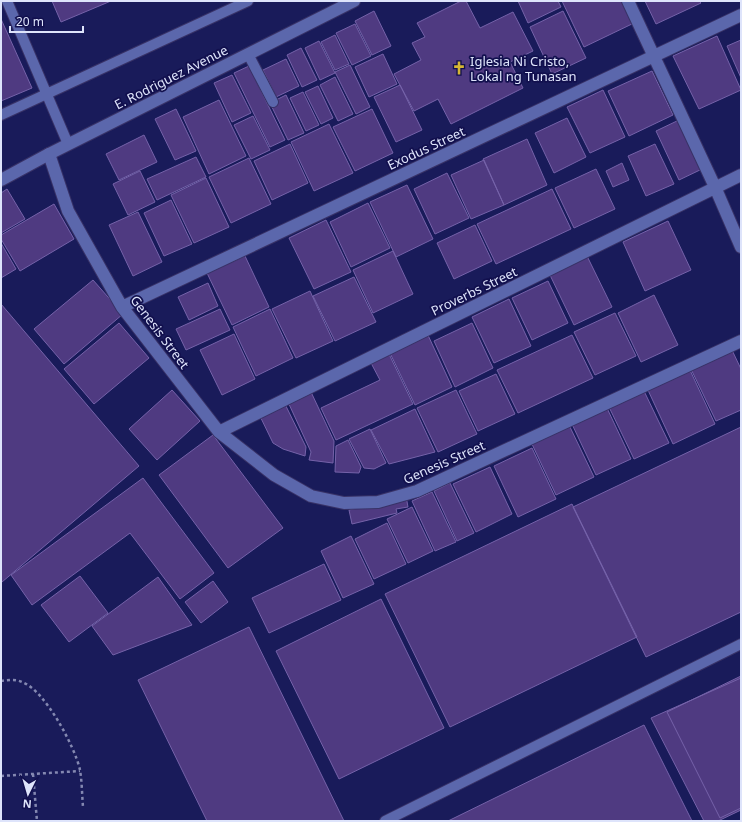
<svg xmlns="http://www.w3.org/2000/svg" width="742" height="822" viewBox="0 0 742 822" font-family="'Noto Sans',sans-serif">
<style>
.building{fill:#4f3a81;stroke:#7562a9}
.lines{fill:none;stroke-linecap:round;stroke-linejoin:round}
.lane-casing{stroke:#383267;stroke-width:12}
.street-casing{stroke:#383267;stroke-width:14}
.secondary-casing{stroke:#383267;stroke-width:14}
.path{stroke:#8488b1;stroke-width:2.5;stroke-dasharray:3 3;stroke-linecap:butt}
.lane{stroke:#5b67ac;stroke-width:10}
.street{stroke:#5b67ac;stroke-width:12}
.secondary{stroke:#5b67ac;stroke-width:12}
.labels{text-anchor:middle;stroke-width:3.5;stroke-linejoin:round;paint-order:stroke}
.poi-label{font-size:13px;fill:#dee4fb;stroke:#12104e;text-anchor:start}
.street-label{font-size:13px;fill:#dee4fb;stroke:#12104e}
</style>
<rect width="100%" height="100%" fill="#191b5a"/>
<path class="building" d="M52 1H111L61 22Z
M461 1H466L480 28 513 12 533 51 510 62 523 88 451 124 438 99 414 111 394 74 421 60 412 43 425 37 417 23Z
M518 1H558L561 7 528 23Z
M562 1H623L634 23 584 47Z
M645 1H699L701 3 656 24Z
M374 11 391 46 372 55 355 21Z
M563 11 586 58 552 74 530 27Z
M1 19 32 88 1 101Z
M355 24 371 56 352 65 336 33Z
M335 35 349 64 335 70 321 42Z
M717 36 741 90 699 109 673 56Z
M741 40V78L727 46Z
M319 41 335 73 320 80 305 48Z
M301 48 317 80 302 87 287 55Z
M383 54 397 84 369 97 355 67Z
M286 59 299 86 276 97 263 70Z
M350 65 370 107 356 114 335 72Z
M249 66 285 140 270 147 234 73Z
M652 71 673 115 629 136 608 91Z
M232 75 251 113 232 122 214 83Z
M335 77 353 114 338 121 320 85Z
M400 85 422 130 396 142 374 97Z
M318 86 333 118 321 124 305 92Z
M603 90 625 137 590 153 567 107Z
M303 92 319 125 306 131 290 98Z
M286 95 304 133 288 140 270 103Z
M219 100 246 156 209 174 183 117Z
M176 109 196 151 175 160 155 119Z
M372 109 393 153 355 171 333 127Z
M253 116 270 150 251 159 234 125Z
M567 118 586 157 554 173 535 133Z
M679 120 702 169 679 180 656 131Z
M329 124 353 173 314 191 291 142Z
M144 135 157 162 119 180 106 154Z
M527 139 547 185 504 205 483 159Z
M290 144 308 183 272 200 254 161Z
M655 144 674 184 646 196 628 156Z
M196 157 206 177 157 200 147 179Z
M249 158 271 204 231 223 209 177Z
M484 160 504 205 471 219 451 175Z
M622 163 629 180 613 187 606 171Z
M596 169 615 209 574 228 555 188Z
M140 171 155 202 128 215 113 184Z
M447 173 469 218 435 234 414 189Z
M206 178 229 227 194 243 171 195Z
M407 185 433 239 396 257 370 202Z
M7 189 25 219 1 233V193Z
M552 189 571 229 496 264 477 224Z
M171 200 192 244 164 256 144 213Z
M368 203 390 248 351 267 330 222Z
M54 204 74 239 20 271 1 239V235Z
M138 212 162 262 133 276 109 225Z
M326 220 351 272 314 289 289 238Z
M668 221 691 270 645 291 623 242Z
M475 225 492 261 454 279 437 243Z
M1 243 16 269 1 278Z
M393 251 413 294 373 313 353 270Z
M245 256 269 307 232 325 207 273Z
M587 256 612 307 574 325 549 273Z
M354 277 376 322 335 341 313 296Z
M93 280 123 314 64 364 34 329Z
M548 281 568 323 532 340 512 298Z
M208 283 218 306 189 320 178 297Z
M310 291 333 341 296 358 272 309Z
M654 295 678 345 641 362 618 313Z
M509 299 531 346 494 363 472 317Z
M1 304 139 466 2 582 1 580Z
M220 309 230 330 186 350 176 329Z
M270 309 293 358 256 376 233 327Z
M615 313 636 356 595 375 574 332Z
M119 323 149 358 94 404 64 369Z
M472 323 493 368 455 387 434 341Z
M427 333 452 387 415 405 389 351Z
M234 334 255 379 222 395 200 350Z
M572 335 593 378 518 413 497 370Z
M731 348 741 369V410L716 421 690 367Z
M389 354 413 404 336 440 321 408 380 380 371 363Z
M689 368 715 424 673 444 647 388Z
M496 374 515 414 478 431 459 391Z
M172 390 200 421 157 460 129 429Z
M456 390 477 434 438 452 417 408Z
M644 391 669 443 634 459 609 407Z
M311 392 334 441 333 463 309 460 311 452 288 402Z
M283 400 306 447 305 456 283 449 273 443 258 412Z
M606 406 631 459 596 475 571 422Z
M415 409 435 452 389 464 371 430Z
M569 425 594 477 556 495 531 442Z
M741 427V612L646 657 573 507Z
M370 429 386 463 374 469 364 468 349 439Z
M213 435 283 528 228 568 159 475Z
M348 440 361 467 359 473 335 472 336 446Z
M532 448 556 499 518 517 494 466Z
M490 467 512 514 476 532 453 484Z
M143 478 214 573 180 599 130 533 32 605 11 575Z
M450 483 474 533 457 541 434 491Z
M432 492 456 542 435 551 412 501Z
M406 496 408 507 396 509 397 513 352 524 349 510Z
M572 504 637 637 450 727 385 594Z
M412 507 433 551 408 563 387 519Z
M387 523 406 564 374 579 355 539Z
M351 536 374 584 343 598 321 551Z
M324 564 341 600 269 633 252 598Z
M80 576 108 613 69 642 41 605Z
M158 577 192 625 113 655 92 626Z
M213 581 228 602 201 623 185 602Z
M381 599 444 728 339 779 276 651Z
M249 627 344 821H207L138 680Z
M741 676V808L720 818 667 712Z
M741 678V810L718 821H704L651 718Z
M644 725 692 821H448Z"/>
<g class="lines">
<g class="lane-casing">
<path id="lane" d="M7 1 68 144
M248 54 273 102
M1 115 248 1
M385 821 741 644"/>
</g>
<g class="street-casing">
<path id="street" d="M628 1 715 187 741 247
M49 154 68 211 122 307 219 432 274 475 311 496 344 503 378 502 417 491 741 341
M122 307 741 15
M219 432 741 175"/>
</g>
<g class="secondary-casing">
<path id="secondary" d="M1 180 49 154 354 1"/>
</g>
<path class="path" d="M1 681C8 680 16 679 22 682 45 690 75 747 80 770 82 782 82 795 83 807
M33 774 37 821
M1 776 80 771"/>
<use href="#lane" class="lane"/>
<use href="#street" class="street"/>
<use href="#secondary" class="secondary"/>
</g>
<defs>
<g id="church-bare" transform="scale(1.08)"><path d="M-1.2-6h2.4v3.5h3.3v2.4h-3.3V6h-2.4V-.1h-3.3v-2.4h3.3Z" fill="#d5b535" stroke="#12104e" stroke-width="2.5" paint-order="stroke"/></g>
</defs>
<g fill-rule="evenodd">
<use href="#church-bare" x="459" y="68"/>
</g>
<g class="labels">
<g class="poi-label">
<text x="470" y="66">Iglesia Ni Cristo,<tspan x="470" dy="15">Lokal ng Tunasan</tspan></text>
</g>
<g class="street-label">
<text transform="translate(171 77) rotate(-27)" y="5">E. Rodriguez Avenue</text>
<text transform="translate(426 148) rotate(-25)" y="5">Exodus Street</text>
<text transform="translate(474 291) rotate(-26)" y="5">Proverbs Street</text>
<text transform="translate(160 332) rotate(53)" y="5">Genesis Street</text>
<text transform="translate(444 462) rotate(-24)" y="5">Genesis Street</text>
</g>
</g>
<rect width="742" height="822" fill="none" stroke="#dee4fb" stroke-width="4"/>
<g transform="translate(28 794) rotate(185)" stroke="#12104e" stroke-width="3" paint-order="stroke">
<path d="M0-3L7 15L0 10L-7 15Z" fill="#dee4fb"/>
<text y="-6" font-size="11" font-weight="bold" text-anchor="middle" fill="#dee4fb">N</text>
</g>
<path d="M10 26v6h73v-6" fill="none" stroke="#dee4fb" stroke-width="2"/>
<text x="16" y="26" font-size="12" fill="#dee4fb" stroke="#12104e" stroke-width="3" paint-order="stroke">20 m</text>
</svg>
